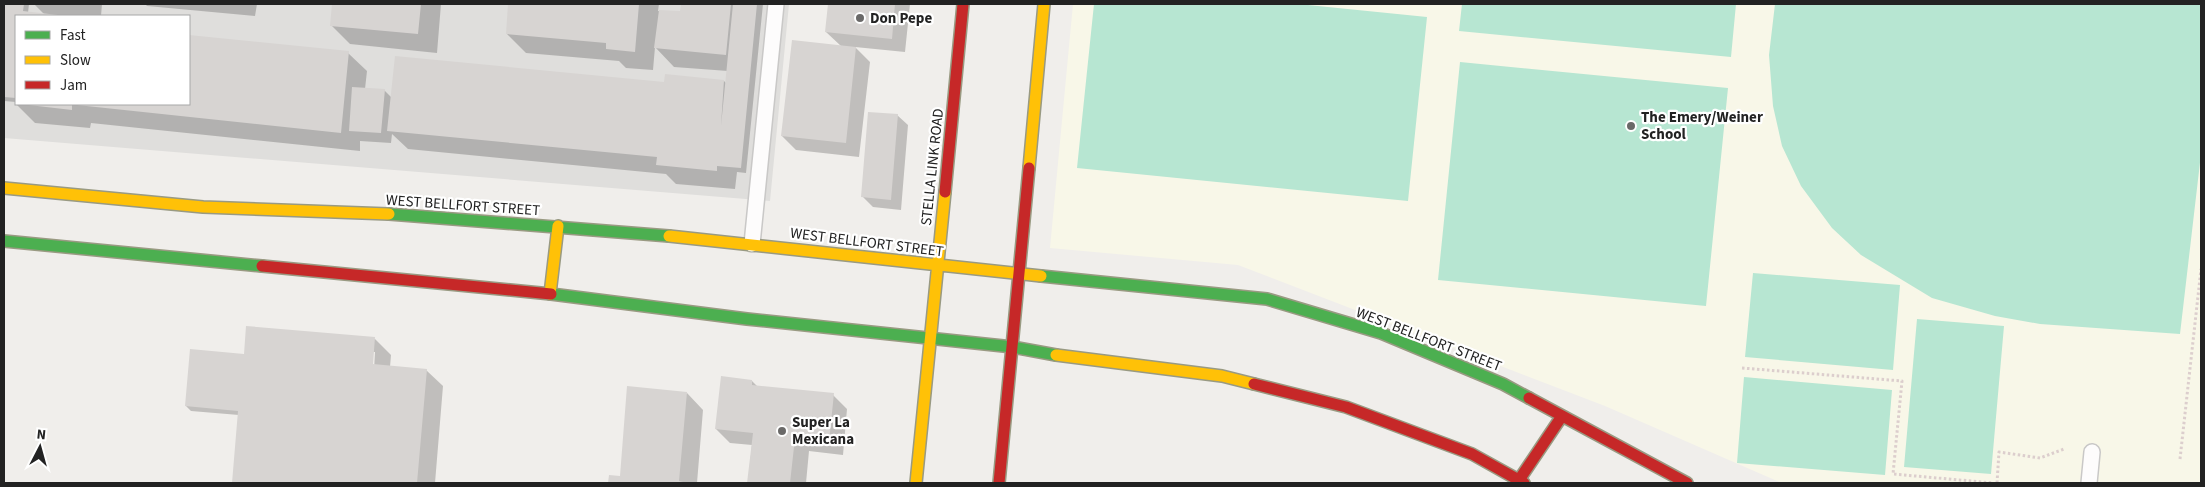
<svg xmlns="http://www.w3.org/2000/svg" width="2205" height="487" viewBox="0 0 2205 487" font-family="'Source Sans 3',sans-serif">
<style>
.residential{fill:#dfdedc;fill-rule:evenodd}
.education{fill:#f8f7e8}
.pitch{fill:#b7e6d2}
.shadow{fill:#0003;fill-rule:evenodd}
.building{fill:#d7d4d2}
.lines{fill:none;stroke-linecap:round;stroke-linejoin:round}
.lane-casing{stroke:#c9c8c7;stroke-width:18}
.fast-casing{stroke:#999a82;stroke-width:14}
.slow-casing{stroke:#999a82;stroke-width:14}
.jam-casing{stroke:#999a82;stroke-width:14}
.path{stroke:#dccecd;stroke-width:3;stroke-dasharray:2.5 2.5;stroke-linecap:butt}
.lane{stroke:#fdfcfc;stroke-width:15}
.fast{stroke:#4caf50;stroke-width:11}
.slow{stroke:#ffc107;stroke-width:11}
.jam{stroke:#c62828;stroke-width:11}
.poi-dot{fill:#6a6968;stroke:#fff;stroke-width:2}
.labels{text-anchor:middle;stroke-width:4.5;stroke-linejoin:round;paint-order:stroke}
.poi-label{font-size:15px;font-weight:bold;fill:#222;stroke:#fff;text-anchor:start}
.street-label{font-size:15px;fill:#222;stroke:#fff}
</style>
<rect width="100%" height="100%" fill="#f0eeeb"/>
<path class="residential" d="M4 4H789L770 201 4 138ZM16 16H189V104H16Z"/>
<path class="education" d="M1073 4H2201V483H1782L1605 406 1238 265 1050 248Z"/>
<path class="pitch" d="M1094 4H1298L1427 17 1408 201 1077 168Z
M1462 4H1736L1731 57 1459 31Z
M1775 4H2201V154L2180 334 2040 324 1995 316 1932 298 1861 255 1832 228 1801 186 1782 146 1773 106 1769 55Z
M1460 62 1728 88 1706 306 1438 280Z
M1753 273 1900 285 1893 370 1745 357Z
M1917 319 2004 326 1991 474 1904 467Z
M1744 377 1892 390 1885 475 1737 463Z"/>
<path class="shadow" d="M4 4H29L28 13 45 15 34 4H102L101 16H16V104H189V37L348 53 367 71 365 89 384 90 392 98 724 81 727 84 728 71 674 67 655 47 653 70 626 68 619 61 526 53 507 34 509 4H659L658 11 682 13V4H763L746 173 737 172 735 189 676 184 666 174 408 149 392 134 391 143 360 141V151L91 123 90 128 35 123 16 104V102L4 101Z
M145 4H257L255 16 147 6Z
M334 4H441L437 53 350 44 331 25Z
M829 4H910L905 52 855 47 870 62 859 157 796 150 782 136 841 46 826 32Z
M897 115 908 125 901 210 873 207 863 197Z
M375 339 391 355 390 367 426 370 443 386 435 483H233L239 415 191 411 186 406 243 355ZM373 352H375L374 370H371Z
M752 381 758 387 833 395 847 409 843 455 809 451 806 483H748L752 445 730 443 716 429Z
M687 393 703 410 697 483H610V476L621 477Z"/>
<path class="building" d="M4 4H24L23 11 58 15 16 16V98L4 97Z
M332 4H421L418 34 330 26Z
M508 4H639L635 52 606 49V43L506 34Z
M681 4H731L726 55 654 48 659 10 680 11Z
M733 4H757L741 168 717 166V171L656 165 657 157 387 131 395 56 664 82 665 74 724 80 721 126Z
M828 4H895L892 39 825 32Z
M189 35 349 51 341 133 77 105 189 104Z
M792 40 856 47 846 143 781 136Z
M352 87 385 89 381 133 349 131Z
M20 104H72V110Z
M868 112 898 114 891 200 861 197Z
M246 326 375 337 373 364 427 369 417 483H232L238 411 185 406 190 349 244 354Z
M721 376 752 380V385L834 393 829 442 795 438 790 483H747L753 433 715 429Z
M627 386 687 392 679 481 687 483H608L609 475 620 476Z"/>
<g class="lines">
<g class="lane-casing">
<path id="lane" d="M752 244 776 4
M2089 483 2092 452"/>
</g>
<g class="fast-casing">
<path id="fast" d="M389 214 669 236
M4 241 262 266
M1041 276 1267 299 1381 333 1503 384 1529 398
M551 294 747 319 1013 347 1056 355"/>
</g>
<g class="slow-casing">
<path id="slow" d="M1029 168 1044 4
M4 188 203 207 389 214
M669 236 1041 276
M550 294 558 226
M1056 355 1222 376 1254 384
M916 483 945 192"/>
</g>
<g class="jam-casing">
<path id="jam" d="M945 192 963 4
M262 266 551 294
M1254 384 1346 407 1472 454 1524 483
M1529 398 1687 483
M1519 480 1562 416
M999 483 1029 168"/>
</g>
<path class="path" d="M1742 368 1902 381 1893 474 1993 483
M2180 459 2201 269
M1997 483 1999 452 2040 458 2064 449"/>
<use href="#lane" class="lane"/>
<use href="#fast" class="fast"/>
<use href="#slow" class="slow"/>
<use href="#jam" class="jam"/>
</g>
<g class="poi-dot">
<circle cx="860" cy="18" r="5"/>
<circle cx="1631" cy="126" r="5"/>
<circle cx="782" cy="431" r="5"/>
</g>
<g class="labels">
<g class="poi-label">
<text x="870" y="23">Don Pepe</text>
<text x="1641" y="122">The Emery/Weiner<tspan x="1641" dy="17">School</tspan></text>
<text x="792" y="427">Super La<tspan x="792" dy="17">Mexicana</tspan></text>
</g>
<g class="street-label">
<text transform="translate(932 167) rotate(-84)" y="5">STELLA LINK ROAD</text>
<text transform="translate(463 205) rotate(4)" y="5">WEST BELLFORT STREET</text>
<text transform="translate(867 242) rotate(7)" y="5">WEST BELLFORT STREET</text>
<text transform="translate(1429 339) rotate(21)" y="5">WEST BELLFORT STREET</text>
</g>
</g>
<rect width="2205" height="487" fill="none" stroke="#222222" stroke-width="10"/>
<rect x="15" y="15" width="175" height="90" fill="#ffffff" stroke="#a7a7a7"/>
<rect x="25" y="31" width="25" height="8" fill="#4caf50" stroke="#a7a7a7"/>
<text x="60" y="40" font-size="15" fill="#222222">Fast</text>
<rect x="25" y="56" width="25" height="8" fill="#ffc107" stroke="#a7a7a7"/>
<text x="60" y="65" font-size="15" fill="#222222">Slow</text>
<rect x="25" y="81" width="25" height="8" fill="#c62828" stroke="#a7a7a7"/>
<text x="60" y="90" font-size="15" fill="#222222">Jam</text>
<g transform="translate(40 447) rotate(6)" stroke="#ffffff" stroke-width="4" paint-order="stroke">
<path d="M0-4L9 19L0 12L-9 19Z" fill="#222222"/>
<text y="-8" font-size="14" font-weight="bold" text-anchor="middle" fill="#222222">N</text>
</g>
</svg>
